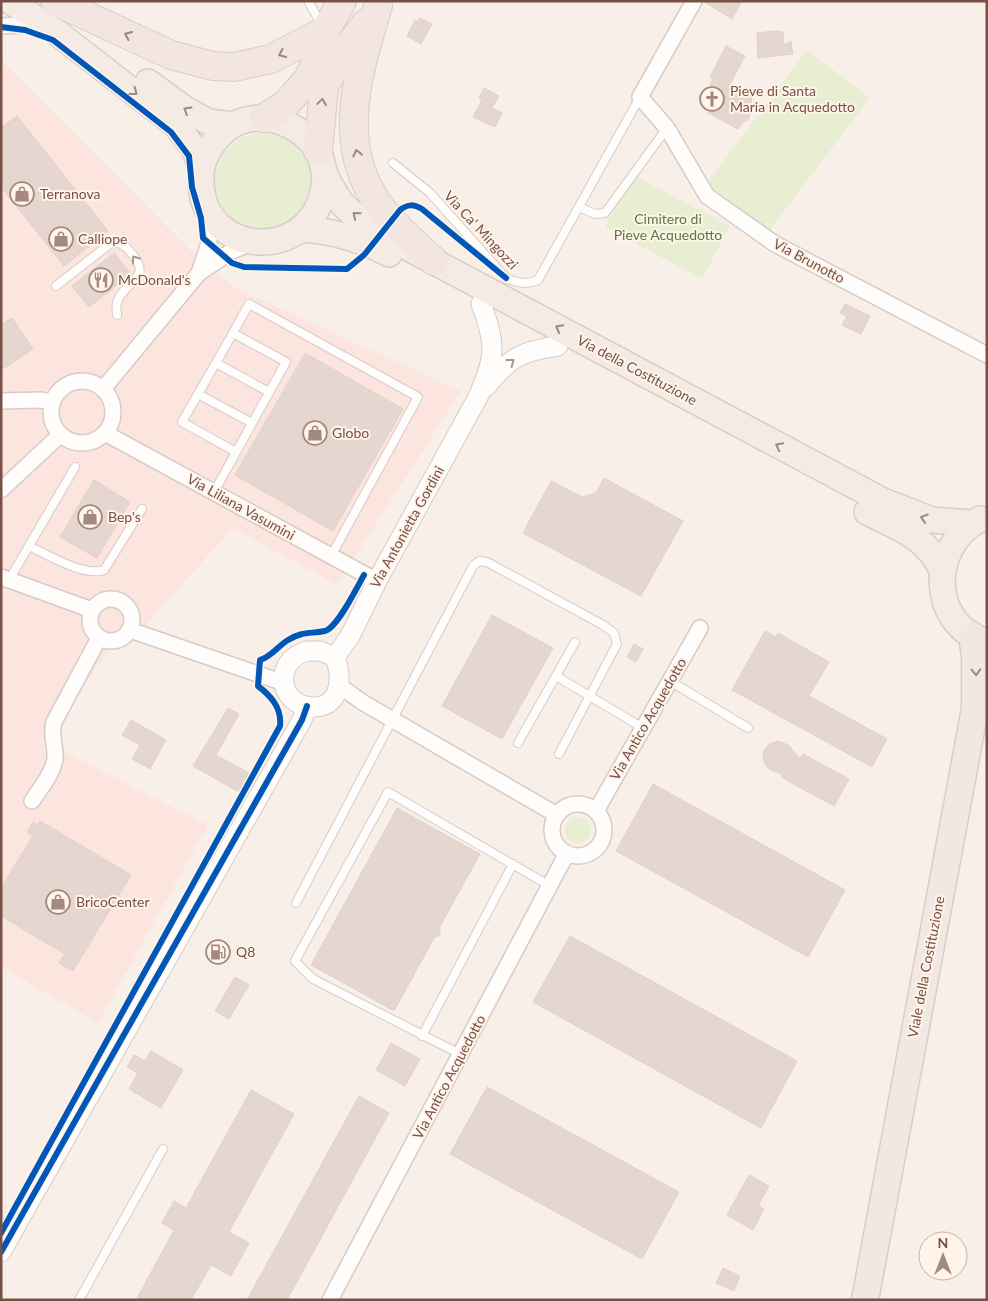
<svg xmlns="http://www.w3.org/2000/svg" width="988" height="1301" viewBox="0 0 988 1301" font-family="Lato,sans-serif">
<style>
.commercial{fill:#fce5de}
.green{fill:#e7eed1}
.building{fill:#e5d6d0;stroke:#e1d1ca}
.lines{fill:none;stroke-linecap:round;stroke-linejoin:round}
.service-casing{stroke:#d6cbc5;stroke-width:10}
.minor-casing{stroke:#d6cbc5;stroke-width:18}
.tertiary-casing{stroke:#d6cbc5;stroke-width:21}
.primary-casing{stroke:#daccc8;stroke-width:28}
.trunk-casing{stroke:#daccc8;stroke-width:29}
.motorway-casing{stroke:#daccc8;stroke-width:30}
.service{stroke:#fefdfc;stroke-width:8}
.minor{stroke:#fefdfc;stroke-width:15}
.tertiary{stroke:#fefdfc;stroke-width:19}
.primary{stroke:#f3ebe4;stroke-width:25}
.trunk{stroke:#f2e8e3;stroke-width:26}
.motorway{stroke:#f2e5e2;stroke-width:28}
.cycleway-casing{stroke:#fff4ea;stroke-width:9}
.cycleway{stroke:#0057b8;stroke-width:6}
.oneway{stroke:#a3847d}
.oneway2{stroke:#a4867d}
.oneway3{stroke:#ae958f}
.oneway4{stroke:#a3857d}
.labels{text-anchor:middle;stroke-width:4;stroke-linejoin:round;paint-order:stroke}
.poi-label{font-size:14px;fill:#795046;stroke:#fff4ea;text-anchor:start}
.park-label{font-size:14px;fill:#567a3a;stroke:#fff4ea}
.street-label{font-size:14px;fill:#795046;stroke:#fff4ea}
</style>
<rect width="100%" height="100%" fill="#f8f0e8"/>
<path class="commercial" d="M1 60 193 253 237 289 461 391 337 585 233 528 158 611 135 641 107 651 47 743 208 825 98 1023 1 967Z"/>
<path class="green" d="M807 50 870 98 769 231 706 184Z
M215 181a48 48 0 1 1 96 0a48 48 0 1 1-96 0Z
M633 175 730 226 702 279 605 227Z
M565 830a13 13 0 1 1 26 0a13 13 0 1 1-26 0Z"/>
<path class="building" d="M703 1H742L732 19Z
M420 18 432 24 421 44 407 36 415 20 418 22Z
M775 31 783 32 784 45 791 41 793 54 758 58 757 33Z
M726 46 745 56 729 86 752 98 749 119 743 122 738 129 708 113 720 91 710 86 713 79 710 77Z
M484 88 499 96 492 108 502 113 495 127 473 117 482 100 479 98Z
M17 116 108 231 64 266 1 187V128Z
M114 253 131 274 89 307 72 286Z
M845 304 870 316 861 334 842 325 847 316 840 313Z
M12 318 33 349 1 370V325Z
M305 353 403 409 333 531 235 475Z
M604 478 683 521 641 596 523 533 551 481 582 497 596 493Z
M94 480 130 502 97 558 60 537Z
M492 615 553 648 502 739 442 706Z
M765 631 776 637 778 633 829 662 809 696 887 739 872 767 732 690Z
M634 644 643 649 636 662 627 657Z
M228 708 239 714 216 755 249 773 239 792 193 766Z
M131 720 166 740 150 769 132 759 140 745 122 735Z
M778 741 788 745 800 759 803 754 849 779 834 806 788 781 782 777 781 773 771 770 766 766 763 758 764 750 769 744Z
M653 784 845 890 808 957 616 851Z
M397 808 480 854 440 926V935L434 938 394 1011 311 965Z
M40 821 131 875 73 971 59 963 65 954 1 916V888L33 836 27 832 33 822 38 825Z
M570 936 797 1061 761 1128 533 1002Z
M235 977 249 985 229 1019 215 1011Z
M391 1043 420 1059 405 1086 376 1070Z
M151 1051 183 1070 161 1108 129 1089 138 1073 127 1067 134 1055 145 1061Z
M487 1087 679 1192 642 1259 450 1154Z
M251 1090 294 1114 229 1232 249 1243 231 1276 211 1265 191 1300H136L174 1230 162 1223 174 1201 186 1208Z
M359 1096 389 1113 287 1300H247Z
M749 1175 769 1186 758 1206 764 1209 753 1230 727 1215Z
M723 1268 740 1276 734 1291 716 1283Z"/>
<g class="lines">
<g class="service-casing">
<path id="service" d="M308 1 322 25
M393 163 430 193 506 278C518 283 526 285 538 280L640 97
M579 207 595 214 605 213 667 128
M56 286 111 243 115 242C124 244 127 248 133 255 152 278 125 282 118 300 115 305 117 310 117 315
M233 333 249 304 418 397 331 556
M216 363 269 392
M198 394 252 423
M214 492 286 362 233 333 182 422 236 452
M29 546C48 555 84 577 104 570L142 509
M9 580 75 467
M556 676 643 728
M670 681 748 728
M518 743 575 642
M296 903 473 566 479 561 487 562 603 625 614 633 617 644 559 754
M422 1036 513 864
M460 1054 313 979 295 961 388 792 550 886
M79 1300 163 1149"/>
</g>
<g class="minor-casing">
<path id="minor" d="M694 1 640 97 667 128 707 196 775 244 987 355
M1 26 26 25 42 28
M199 273 209 243 207 212
M51 412a31 31 0 1 1 62 0a31 31 0 1 1-62 0Z
M103 389 199 273 232 251 254 242
M1 401 41 400 52 402
M105 433 377 581
M1 490 60 435
M1 577 92 610
M90 620a21 21 0 1 1 42 0a21 21 0 1 1-42 0Z
M130 630 284 683
M340 686 362 702 557 815
M32 801C40 789 54 772 55 758 56 745 50 735 54 722L99 638
M552 830a26 26 0 1 1 52 0a26 26 0 1 1-52 0Z
M596 811 700 628
M330 1300 567 853"/>
</g>
<g class="tertiary-casing">
<path id="tertiary" d="M487 386C510 357 522 351 558 346
M306 651H320L335 657C358 723 279 718 284 675 286 662 295 655 306 651Z
M335 657 350 636 377 581 478 397C495 357 497 346 481 304
M1 1252 302 720 307 706"/>
</g>
<g class="primary-casing">
<path id="primary" d="M10 1 56 32 176 125 196 151 201 172
M148 82 185 109 209 122 233 125
M325 175C322 266 201 261 201 180 200 163 207 149 219 136 248 105 295 118 317 149 322 157 322 166 325 174 328 183 335 193 340 201 347 211 362 220 371 228L883 501 932 520 973 523
M302 229C334 231 361 239 389 254
M867 512C898 528 926 536 942 570
M980 519C929 546 928 624 987 642"/>
</g>
<g class="trunk-casing">
<path id="trunk" d="M865 1300 975 709V656L972 635"/>
</g>
<g class="motorway-casing">
<path id="motorway" d="M55 1 171 55 213 66 234 67 271 59 325 31
M378 6C357 76 333 150 385 213 400 231 417 246 434 261
M264 118 286 104 308 79 321 52 325 31 342 1
M318 151 324 87 337 62 366 23"/>
</g>
<use href="#service" class="service"/>
<use href="#minor" class="minor"/>
<use href="#tertiary" class="tertiary"/>
<use href="#primary" class="primary"/>
<use href="#trunk" class="trunk"/>
<use href="#motorway" class="motorway"/>
<g class="cycleway-casing">
<path id="cycleway" d="M1 27 25 30 53 40 171 132 189 156 192 187 201 218 203 238 232 263 244 267 347 269 364 255 400 210C408 204 413 204 422 209L506 278
M1 1233 280 726C282 708 271 696 258 686L260 660C271 657 278 646 288 640 303 631 310 634 325 631 338 627 357 587 364 575
M1 1252 302 720 307 706"/>
</g>
<use href="#cycleway" class="cycleway"/>
</g>
<defs><path id="oneway-chevron" d="M-2-3.5L2.5 0L-2 3.5" fill="none" stroke-width="1.6" stroke-linecap="round" stroke-linejoin="round" transform="scale(1.25)"/></defs>
<g class="oneway">
<use href="#oneway-chevron" transform="translate(128 35) rotate(-155)"/>
<use href="#oneway-chevron" transform="translate(282 54) rotate(155)"/>
<use href="#oneway-chevron" transform="translate(322 102) rotate(-82)"/>
<use href="#oneway-chevron" transform="translate(357 153) rotate(-102)"/>
</g>
<g class="oneway2">
<use href="#oneway-chevron" transform="translate(134 92) rotate(38)"/>
<use href="#oneway-chevron" transform="translate(187 110) rotate(-149)"/>
<use href="#oneway-chevron" transform="translate(356 215) rotate(-140)"/>
<use href="#oneway-chevron" transform="translate(559 328) rotate(-152)"/>
<use href="#oneway-chevron" transform="translate(779 446) rotate(-152)"/>
<use href="#oneway-chevron" transform="translate(924 518) rotate(-163)"/>
</g>
<g class="oneway3">
<use href="#oneway-chevron" transform="translate(135 259) rotate(-126)"/>
<use href="#oneway-chevron" transform="translate(511 362) rotate(-37)"/>
</g>
<use class="oneway4" href="#oneway-chevron" transform="translate(976 672) rotate(88)"/>
<defs>
<g id="church-ring" transform="scale(1.25)"><circle r="9.5" fill="#fff4ea" stroke="#a5887f" stroke-width="1.5"/><path d="M-1.2-6h2.4v3.5h3.3v2.4h-3.3V6h-2.4V-.1h-3.3v-2.4h3.3Z" fill="#a5887f"/></g>
<g id="shop-ring" transform="scale(1.25)"><circle r="9.5" fill="#fff4ea" stroke="#a5887f" stroke-width="1.5"/><path d="M-5-2.5h2.3a2.7 3.5 0 0 1 5.4 0H5L5.5 6h-11ZM-1.5-2.5h3a1.5 2.3 0 0 0-3 0Z" fill="#a5887f"/></g>
<g id="restaurant-ring" transform="scale(1.25)"><circle r="9.5" fill="#fff4ea" stroke="#a5887f" stroke-width="1.5"/><path d="M-5-6h1v4h1v-4h1v4h1v-4h1v5L-1.5 .5V6h-2V.5L-5-1ZM5-6V6H3V1.5H1.5Q1.5-4 5-6Z" fill="#a5887f"/></g>
<g id="fuel-ring" transform="scale(1.25)"><circle r="9.5" fill="#fff4ea" stroke="#a5887f" stroke-width="1.5"/><path d="M-5.5-6h7V0h2V4h1.3V-2.5L3-4.5l.8-.8L6-3V5H2.5V1h-1V6h-7ZM-4.2-4.7v3.2H.2V-4.7Z" fill="#a5887f"/></g>
</defs>
<g fill-rule="evenodd">
<use href="#church-ring" x="712" y="99"/>
<use href="#shop-ring" x="22" y="194"/>
<use href="#shop-ring" x="61" y="239"/>
<use href="#restaurant-ring" x="101" y="280"/>
<use href="#shop-ring" x="315" y="433"/>
<use href="#shop-ring" x="90" y="517"/>
<use href="#shop-ring" x="58" y="902"/>
<use href="#fuel-ring" x="218" y="952"/>
</g>
<g class="labels">
<g class="poi-label">
<text x="730" y="96">Pieve di Santa<tspan x="730" dy="16">Maria in Acquedotto</tspan></text>
<text x="40" y="199">Terranova</text>
<text x="78" y="244">Calliope</text>
<text x="118" y="285">McDonald's</text>
<text x="332" y="438">Globo</text>
<text x="108" y="522">Bep's</text>
<text x="76" y="907">BricoCenter</text>
<text x="236" y="957">Q8</text>
</g>
<g class="park-label">
<text x="668" y="224">Cimitero di<tspan x="668" dy="16">Pieve Acquedotto</tspan></text>
</g>
<g class="street-label">
<text transform="translate(481 230) rotate(47)" y="5">Via Ca' Mingozzi</text>
<text transform="translate(809 261) rotate(28)" y="5">Via Brunotto</text>
<text transform="translate(637 370) rotate(28)" y="5">Via della Costituzione</text>
<text transform="translate(241 507) rotate(29)" y="5">Via Liliana Vasumini</text>
<text transform="translate(407 527) rotate(-61)" y="5">Via Antonietta Gordini</text>
<text transform="translate(648 719) rotate(-60)" y="5">Via Antico Acquedotto</text>
<text transform="translate(926 967) rotate(-79)" y="5">Viale della Costituzione</text>
<text transform="translate(449 1077) rotate(-62)" y="5">Via Antico Acquedotto</text>
</g>
</g>
<rect width="988" height="1301" fill="none" stroke="#795046" stroke-width="5"/>
<g transform="translate(943 1256)"><circle r="24" fill="#fff4ea" stroke="#c9b2a8"/>
<path d="M0-4L9 19L0 12L-9 19Z" fill="#a5887f"/>
<text y="-8" font-size="14" font-weight="bold" text-anchor="middle" fill="#795046">N</text>
</g>
</svg>
